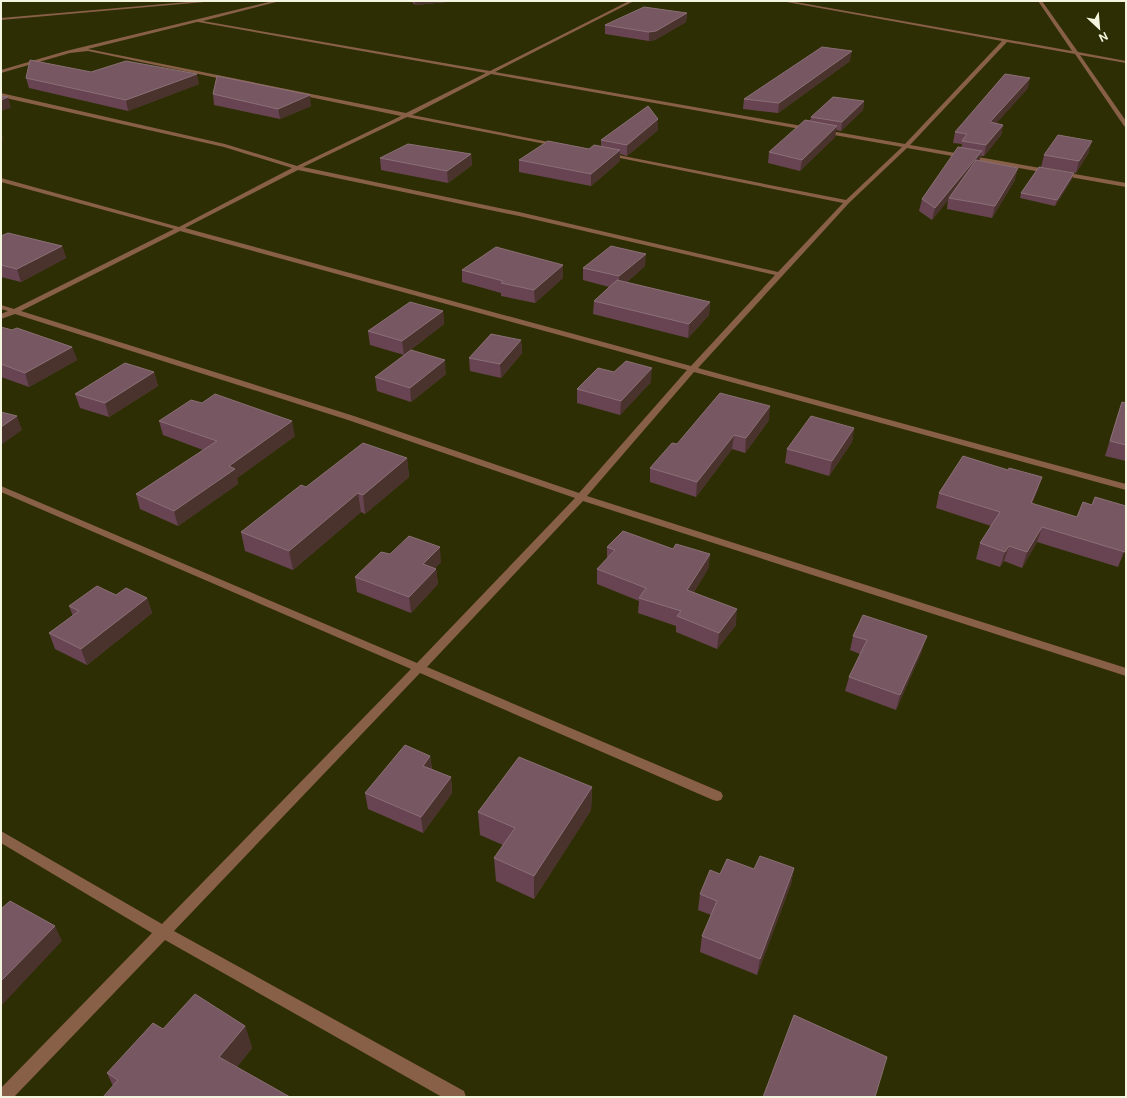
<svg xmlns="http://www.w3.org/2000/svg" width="1127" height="1098" viewBox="0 0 1127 1098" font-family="'Public Sans',sans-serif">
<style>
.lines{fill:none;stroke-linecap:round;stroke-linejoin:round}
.minor{fill:#885f47;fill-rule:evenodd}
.wall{fill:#684453}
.shaded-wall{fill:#4a332d}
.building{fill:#775762;stroke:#8a7076}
</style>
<rect width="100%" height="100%" fill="#2d2e03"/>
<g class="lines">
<path class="minor" d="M199 1H216L1 20V18Z
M273 1H280L203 21 490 71 629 1H634L495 72 905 144 1002 41 781 1H790L1072 51 1038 1H1042L1078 52 1126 61V63L1080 55 1126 121V127L1124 126 1075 54 1007 42 910 145 1126 183V187L907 148 849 203 698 368 1126 484V490L694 372 587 496 1126 668V676L583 501 427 667 721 792 723 796 721 800 717 801 713 800 420 673 174 931 464 1091 466 1097H442L165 940 14 1097H1V1088L152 933 1 843V831L162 924 411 669 1 492V486L417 663 575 498 348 420 15 314 1 319V314L8 311 1 309V305L14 309 174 229 1 182V178L179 227 292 168 224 147 1 97V93L225 144 297 166 401 116 88 51 70 53 1 73V70L66 51ZM197 22H198L486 73 406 113 88 49ZM491 74 902 147 846 200 608 153 605 155 843 203 778 272 519 212 303 167 407 117 561 147 562 146 559 144 412 115ZM298 170 519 216 775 275 691 366 185 228ZM180 231 687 370 579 493 354 416 21 311Z"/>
</g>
<path class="wall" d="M411 1H458L415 5Z
M687 13 686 22 655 40 649 41 605 34V25Z
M850 61 778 113 743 109 744 99Z
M91 72 199 84 128 111 29 88 26 78Z
M1028 88 996 123 1003 125 1001 135 984 156H981L979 161 1015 180 992 218 947 209 948 200 932 220 919 211 922 199 961 148 962 144 953 143 955 132Z
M213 94 311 106 280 119 214 105Z
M864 101 863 110 841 131 836 130 835 137 800 171 768 163 769 152 810 121 811 117Z
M658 130 627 156 620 154V161L591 186 519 172V160L601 147V140Z
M1089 152 1076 173 1041 167 1044 155Z
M471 154 472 165 448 183 381 170 380 158Z
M1072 179 1055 206 1020 198 1021 193Z
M1 236 62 246 66 258 21 282 1 277Z
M645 266 627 282 710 302 709 315 688 338 593 314 594 301 609 287 583 280V268Z
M462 270 563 278 535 303 501 296V293L462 282Z
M443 311 444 324 404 355 370 345 368 331Z
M1 327 12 330 72 347 77 360 29 387 1 377Z
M521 340 522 353 501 378 470 371 469 358Z
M154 372 158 386 109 417 80 408 75 394Z
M446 374 411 402 377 391 375 377Z
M651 382 620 415 577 403V389Z
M1122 402 1126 403V461L1105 456 1117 417Z
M769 420 745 453 732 449 696 497 650 482V468L677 444Z
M159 421 295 436 237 478 238 484 178 526 140 509 136 494 203 450 163 435Z
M854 428 852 442 829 476 785 463 787 449Z
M407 458 409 477 365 514 361 512 293 570 245 551 241 532 306 487Z
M1008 470 1042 477 1037 492 1032 504 1126 547 1118 567 1037 542 1022 568 1004 561 1000 567 976 559 980 543 991 526 936 508 939 493Z
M607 547 673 549 710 554 708 569 694 592 736 625 717 649 676 632V626L638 613 639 601 597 584V569L607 558Z
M390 554 441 562 435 568 436 569 438 584 411 613 357 592 355 577Z
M116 595 147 598 152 613 87 665 55 649 49 633 73 616 69 606Z
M853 636 922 651 896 710 845 691 849 677 860 654 850 650Z
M430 756 432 769 451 777 452 793 423 833 368 809 365 793Z
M592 787 591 810 534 899 496 881 494 858 503 845 480 835 478 812Z
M794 868 791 884 757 975 700 952 702 936 711 915 698 910 700 894 720 874 754 869Z
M245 1026 252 1048 237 1067 113 1086 107 1073 163 1029Z"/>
<path class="shaded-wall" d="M415 1H458L415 5Z
M687 13 686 22 655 40 649 41V32Z
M852 51 850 61 778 113 779 103Z
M197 74 199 84 128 111 126 100Z
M1030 78 1028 88 988 133 990 122Z
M310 95 311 106 280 119 278 109Z
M8 97 11 108 1 111V100Z
M864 101 863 110 841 131 842 122Z
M658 119V130L627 156V145Z
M1003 125 1001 135 984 156 986 145Z
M837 126 835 137 800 171 802 160Z
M1 132 3 139 1 140Z
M1092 141 1089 152 1076 173 1079 161Z
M620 150V161L591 186V174Z
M982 151 979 162 949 198 948 200 932 220 935 208Z
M471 154 472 165 448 183 447 171Z
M1018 168 1015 180 992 218 995 206Z
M1074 173 1072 179 1055 206 1057 200Z
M62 246 66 258 21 282 17 269Z
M646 254 645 266 619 289V276Z
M563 265V278L535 303 534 290Z
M710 302 709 315 688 338 689 324Z
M443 311 444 324 404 355 402 341Z
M521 340 522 353 501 378 500 364Z
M72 347 77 360 29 387 25 373Z
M445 360 446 374 411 402 410 388Z
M652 368 651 382 620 415 621 401Z
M154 372 158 386 109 417 105 403Z
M770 406 769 420 745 453 746 438Z
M17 416 22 430 1 445V427Z
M292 421 295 436 237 478 238 484 178 526 174 511 229 466Z
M854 428 852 442 829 476 832 461Z
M734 435 732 449 696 497 697 482Z
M407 458 409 477 365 514 363 495Z
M1042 477 1037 492 1026 518 1031 503Z
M358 493 361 512 293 570 289 551Z
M1042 527 1037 542 1022 568 1027 552Z
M1009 546 1004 561 1000 567 1005 552Z
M440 547 441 562 425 579 423 564Z
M710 554 708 569 686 605 687 590Z
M436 569 438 584 411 613 409 597Z
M147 598 152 613 87 665 81 649Z
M737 609 736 625 717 649 719 633Z
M927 636 922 651 896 710 900 695Z
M430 756 432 772 423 766Z
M451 777 452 793 423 833 421 817Z
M592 787 591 810 534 899V876Z
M794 868 791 884 757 975 760 959Z
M55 926 62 941 1 1006V981Z
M245 1026 252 1048 227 1079 219 1057Z"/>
<path class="building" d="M644 7 687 13 656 31 649 32 605 25Z
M822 47 852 51 779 103 744 99Z
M30 60 91 72 126 61 197 74 126 100 26 78Z
M1005 74 1030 78 990 122 1003 125 986 145 962 141 967 134 955 132Z
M217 76 310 95 278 109 213 94Z
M1 96 8 97 1 100Z
M833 97 864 101 842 122 811 117Z
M648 106 658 119 627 145 601 140Z
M805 120 837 126 802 160 769 152Z
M1058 135 1092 141 1079 161 1044 155Z
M548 141 589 149 594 145 620 150 591 174 519 160Z
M408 144 471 154 447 171 380 158Z
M958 147 982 151 935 208 922 199Z
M976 160 1018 168 995 206 949 198Z
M1039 167 1074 173 1057 200 1021 193Z
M8 233 62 246 17 269 1 265V236Z
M611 246 646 254 619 276 583 268Z
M496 247 563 265 534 290 501 283 503 281 462 270Z
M617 280 710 302 689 324 594 301Z
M410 302 443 311 402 341 368 331Z
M1 327 12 330 17 328 72 347 25 373 1 364Z
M491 334 521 340 500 364 469 358Z
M411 350 445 360 410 388 375 377Z
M626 361 652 368 621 401 577 389 598 368 614 372Z
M125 363 154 372 105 403 75 394Z
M720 393 770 406 746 438 734 435 697 482 650 468 672 443 677 444Z
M215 394 292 421 229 466 235 469 174 511 136 494 217 441 159 421 191 400 202 403Z
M1122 402 1126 403V445L1110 441Z
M1 412 17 416 1 427Z
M811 416 854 428 832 461 787 449Z
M363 443 407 458 363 495 358 493 289 551 241 532 301 485 306 487Z
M963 456 1008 470 1009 468 1042 477 1031 503 1077 517 1083 502 1092 505 1095 497 1126 506V547L1125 552 1042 527 1027 552 1009 546 1005 552 980 543 1000 512 939 493Z
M623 531 673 549 676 544 710 554 687 590 737 609 719 633 677 616 681 611 639 598 646 588 597 569 615 550 607 547Z
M409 536 440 547 423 564 436 569 409 597 355 577 381 552 390 554Z
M97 586 116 595 126 588 147 598 81 649 49 633 79 611 69 606Z
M863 615 927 636 900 695 849 677 867 640 853 636Z
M405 745 430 756 423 766 451 777 421 817 365 793Z
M519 757 592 787 534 876 494 858 515 828 478 812Z
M760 856 794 868 760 959 702 936 717 901 700 894 710 870 720 874 727 859 754 869Z
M10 901 55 926 1 981V909Z
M195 994 245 1026 219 1057 290 1097H103L118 1080 107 1073 153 1023 163 1029Z
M794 1015 887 1057 875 1097H763Z"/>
<rect width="1127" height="1098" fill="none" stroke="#f4f5de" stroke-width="4"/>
<g transform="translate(1099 28) rotate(154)" stroke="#2d2e03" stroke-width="3" paint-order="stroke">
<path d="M0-3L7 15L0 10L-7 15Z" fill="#f4f5de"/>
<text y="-6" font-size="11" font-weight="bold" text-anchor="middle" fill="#f4f5de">N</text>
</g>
</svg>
